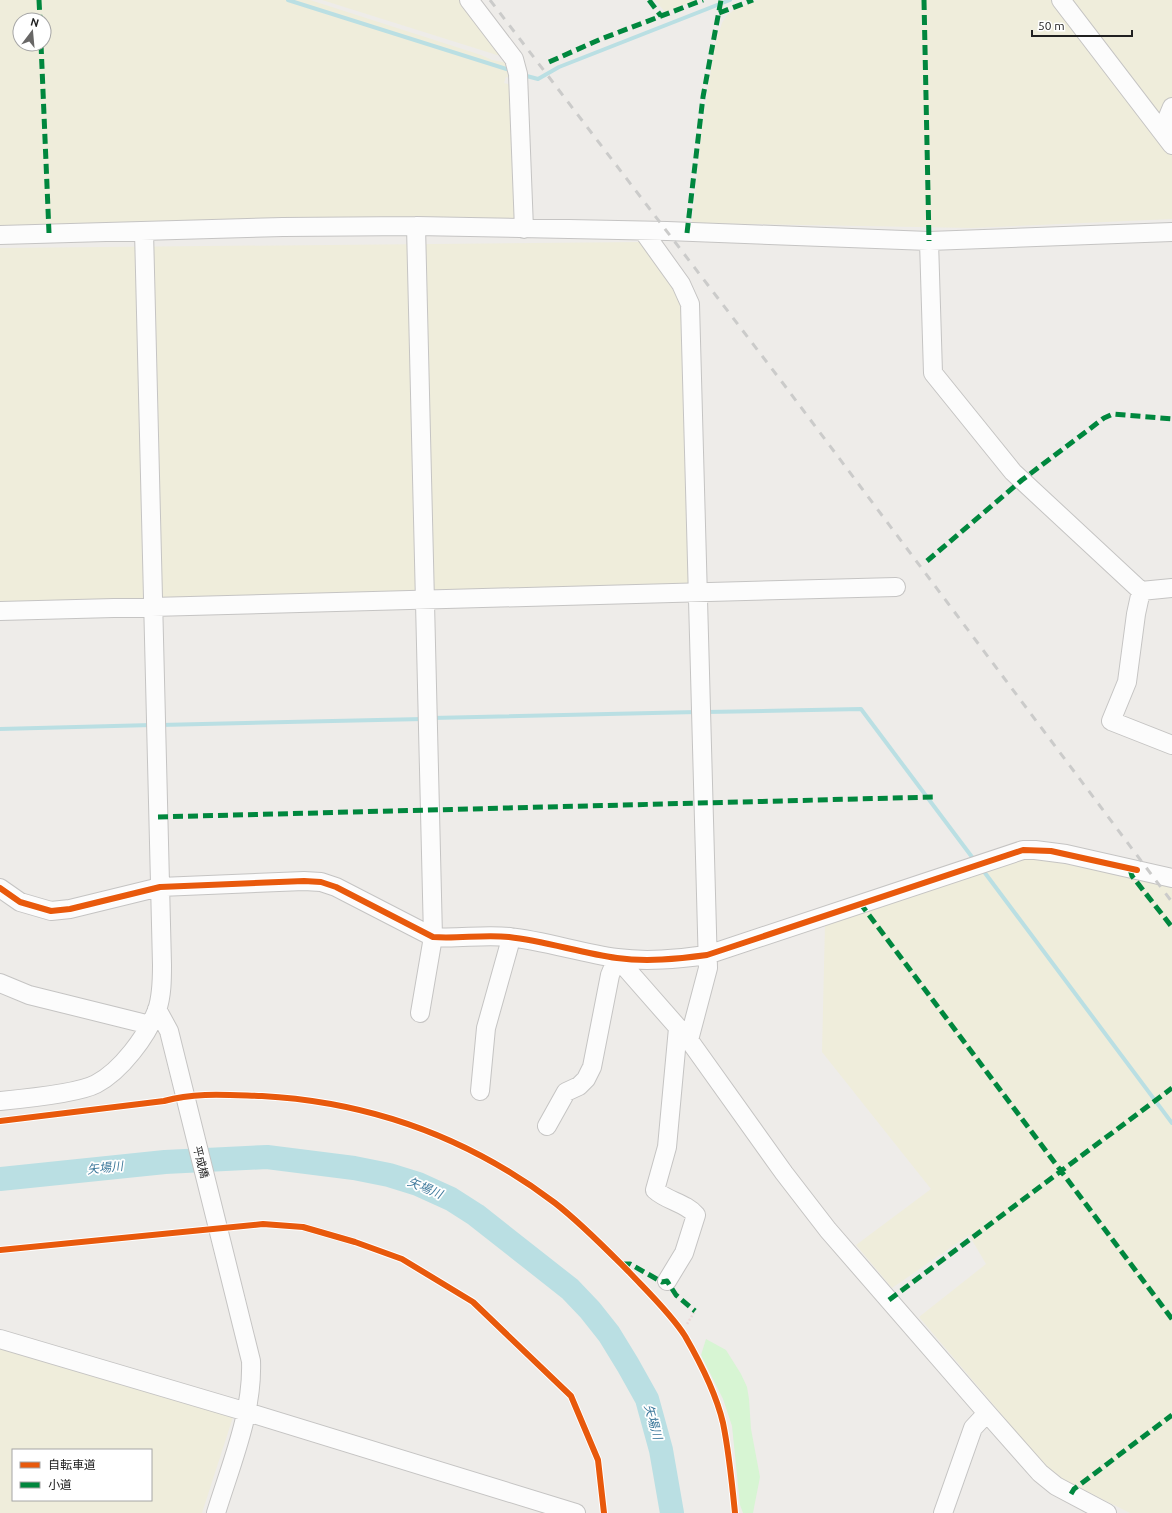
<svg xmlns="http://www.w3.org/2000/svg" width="1172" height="1513" viewBox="0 0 1172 1513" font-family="Ubuntu,'Noto Sans JP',sans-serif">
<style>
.farmland{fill:#efeddb;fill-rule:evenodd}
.park{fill:#d7f5d3}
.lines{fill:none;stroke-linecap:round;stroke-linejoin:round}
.stream{stroke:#badfe3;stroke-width:4}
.river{stroke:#badfe3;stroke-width:24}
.minor-casing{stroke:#c5c4c3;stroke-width:20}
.path{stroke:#ecd9da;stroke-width:2.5;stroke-dasharray:2 2;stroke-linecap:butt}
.minor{stroke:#fcfcfc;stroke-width:18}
.rail{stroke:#cbcbca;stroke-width:3;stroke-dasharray:8 8;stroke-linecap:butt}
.quiet{stroke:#00873e;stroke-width:5;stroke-dasharray:10 5;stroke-linecap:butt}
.cycleway-casing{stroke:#fff;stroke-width:8}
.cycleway{stroke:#e8590c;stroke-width:6}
.labels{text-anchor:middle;stroke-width:3.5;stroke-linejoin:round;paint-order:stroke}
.street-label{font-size:11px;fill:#202020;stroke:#fff}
.water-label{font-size:12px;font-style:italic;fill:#3f7a9c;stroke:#fff}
</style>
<rect width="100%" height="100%" fill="#eeece9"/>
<path class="farmland" d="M0 0H310L481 55 492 60 513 64 515 79 506 77 504 83 512 85 520 218 0 226ZM20 20H44V44H20Z
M322 0H465L507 56 497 55Z
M655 0H697L665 12Z
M758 0H1057L1172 152V219L973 228 692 223 702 127 715 45 722 23 727 15 737 8Z
M1066 0H1172V97L1166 111 1161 115 1153 114Z
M643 242 683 295 692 588 0 608V248Z
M1031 857 1066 862 1119 876 1172 885V1513H1130L1052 1474 919 1317 986 1264 969 1235 892 1288 856 1245 931 1189 822 1052 825 923Z
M0 1347 233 1417 202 1513H0ZM13 1450H151V1500H13Z"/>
<path class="park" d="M706 1339 726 1350 741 1374 747 1387 749 1399 751 1429 760 1477 753 1513H743L740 1505 732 1426 723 1399 701 1355Z"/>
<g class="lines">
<path class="stream" d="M288 0 513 71
M523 75 538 79 559 67 730 0
M706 712 861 709 975 861
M432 718 697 712
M160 725 423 719
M0 729 152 725
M982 869 1172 1123"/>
<path class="river" d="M0 1179 165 1162 267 1157 354 1168 389 1175 418 1184 451 1199 476 1215 570 1289 590 1310 609 1334 628 1365 647 1399 661 1450 672 1513"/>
<g class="minor-casing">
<path id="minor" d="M469 0 514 59 518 74 524 229
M1061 0 1172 145
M1162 131 1172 107
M416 226 433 937 420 1013
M643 231 681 284 690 304 708 968 689 1040
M0 235 283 227 416 226 667 231 929 241 1172 232
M929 241 933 373 1013 472 1141 591
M1172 588 1141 591 1136 614 1127 682 1111 721 1172 745
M0 611 896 587
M0 888 20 902 51 911 70 909 160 887 304 881 321 882 336 887 433 937C459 939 484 934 509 937 545 941 581 953 617 958 647 962 677 959 707 955L1023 850H1035L1066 854 1172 878
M617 958 689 1040 784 1173 828 1230 987 1413 1040 1473 1056 1486 1107 1513
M0 983 29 995 150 1025
M157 1009 169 1031 251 1361C253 1413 231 1464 216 1513
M480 1091 486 1028 509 946 510 937
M0 1101C21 1099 79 1093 96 1084 121 1071 147 1036 157 1010 162 996 162 979 162 965L144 231
M547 1126 566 1092 579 1086 586 1079 592 1067 610 975 617 958
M667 1281 684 1253 696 1215C686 1203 667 1201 655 1190L667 1147 678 1028
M0 1339 247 1412 576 1513
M943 1513 973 1428 987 1413"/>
</g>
<path class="path" d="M687 1324 695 1311"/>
<use href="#minor" class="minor"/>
<path class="rail" d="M490 0 782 382 1172 902"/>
<path class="quiet" d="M39 0 40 20
M649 0 661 16
M924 0 929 241
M719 13 753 0
M41 44 49 233
M549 62 601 39 703 0
M687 233 703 97 721 0
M927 561 1022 480 1104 418 1113 414 1172 419
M158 817 934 797
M1130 869 1132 876 1172 927
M860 903 1172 1319
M621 1264H630L662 1282 667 1281 676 1295 695 1311
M889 1300 1172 1088
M1071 1494 1074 1489 1172 1415"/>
<g class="cycleway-casing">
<path id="cycleway" d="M0 888 20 902 51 911 70 909 160 887 304 881 321 882 336 887 433 937C459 939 484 934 509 937 545 941 581 953 617 958 647 962 677 959 707 955L1023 850 1051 851 1137 870
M0 1121 164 1101C196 1092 228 1095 262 1096 370 1102 469 1138 555 1203 582 1224 606 1249 630 1273 647 1291 672 1315 685 1336 700 1362 716 1393 723 1423 729 1452 732 1483 735 1513
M0 1250 263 1224 303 1227 355 1242 402 1259 473 1302 571 1396 598 1460 604 1513"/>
</g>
<use href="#cycleway" class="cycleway"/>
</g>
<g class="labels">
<g class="street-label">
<text transform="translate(201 1162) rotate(76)" y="4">平成橋</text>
</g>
<g class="water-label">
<text transform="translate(105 1168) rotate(-6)" y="4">矢場川</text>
<text transform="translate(425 1188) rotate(23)" y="4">矢場川</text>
<text transform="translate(653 1422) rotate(74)" y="4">矢場川</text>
</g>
</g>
<rect x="12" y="1449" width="140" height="52" fill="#ffffff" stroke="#a6a6a6"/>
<rect x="20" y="1462" width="20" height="6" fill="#e8590c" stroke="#a6a6a6"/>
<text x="48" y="1469" font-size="12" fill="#202020">自転車道</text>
<rect x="20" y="1482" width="20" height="6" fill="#00873e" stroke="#a6a6a6"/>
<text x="48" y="1489" font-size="12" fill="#202020">小道</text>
<g transform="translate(32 32) rotate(16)"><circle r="19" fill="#ffffff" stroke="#a6a6a6"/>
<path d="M0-3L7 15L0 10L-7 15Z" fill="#686766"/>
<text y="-6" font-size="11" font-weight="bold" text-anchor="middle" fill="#202020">N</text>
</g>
<path d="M1032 30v6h100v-6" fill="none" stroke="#202020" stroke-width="2"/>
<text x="1038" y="30" font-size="12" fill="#202020" stroke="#ffffff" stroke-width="3" paint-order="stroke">50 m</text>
</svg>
